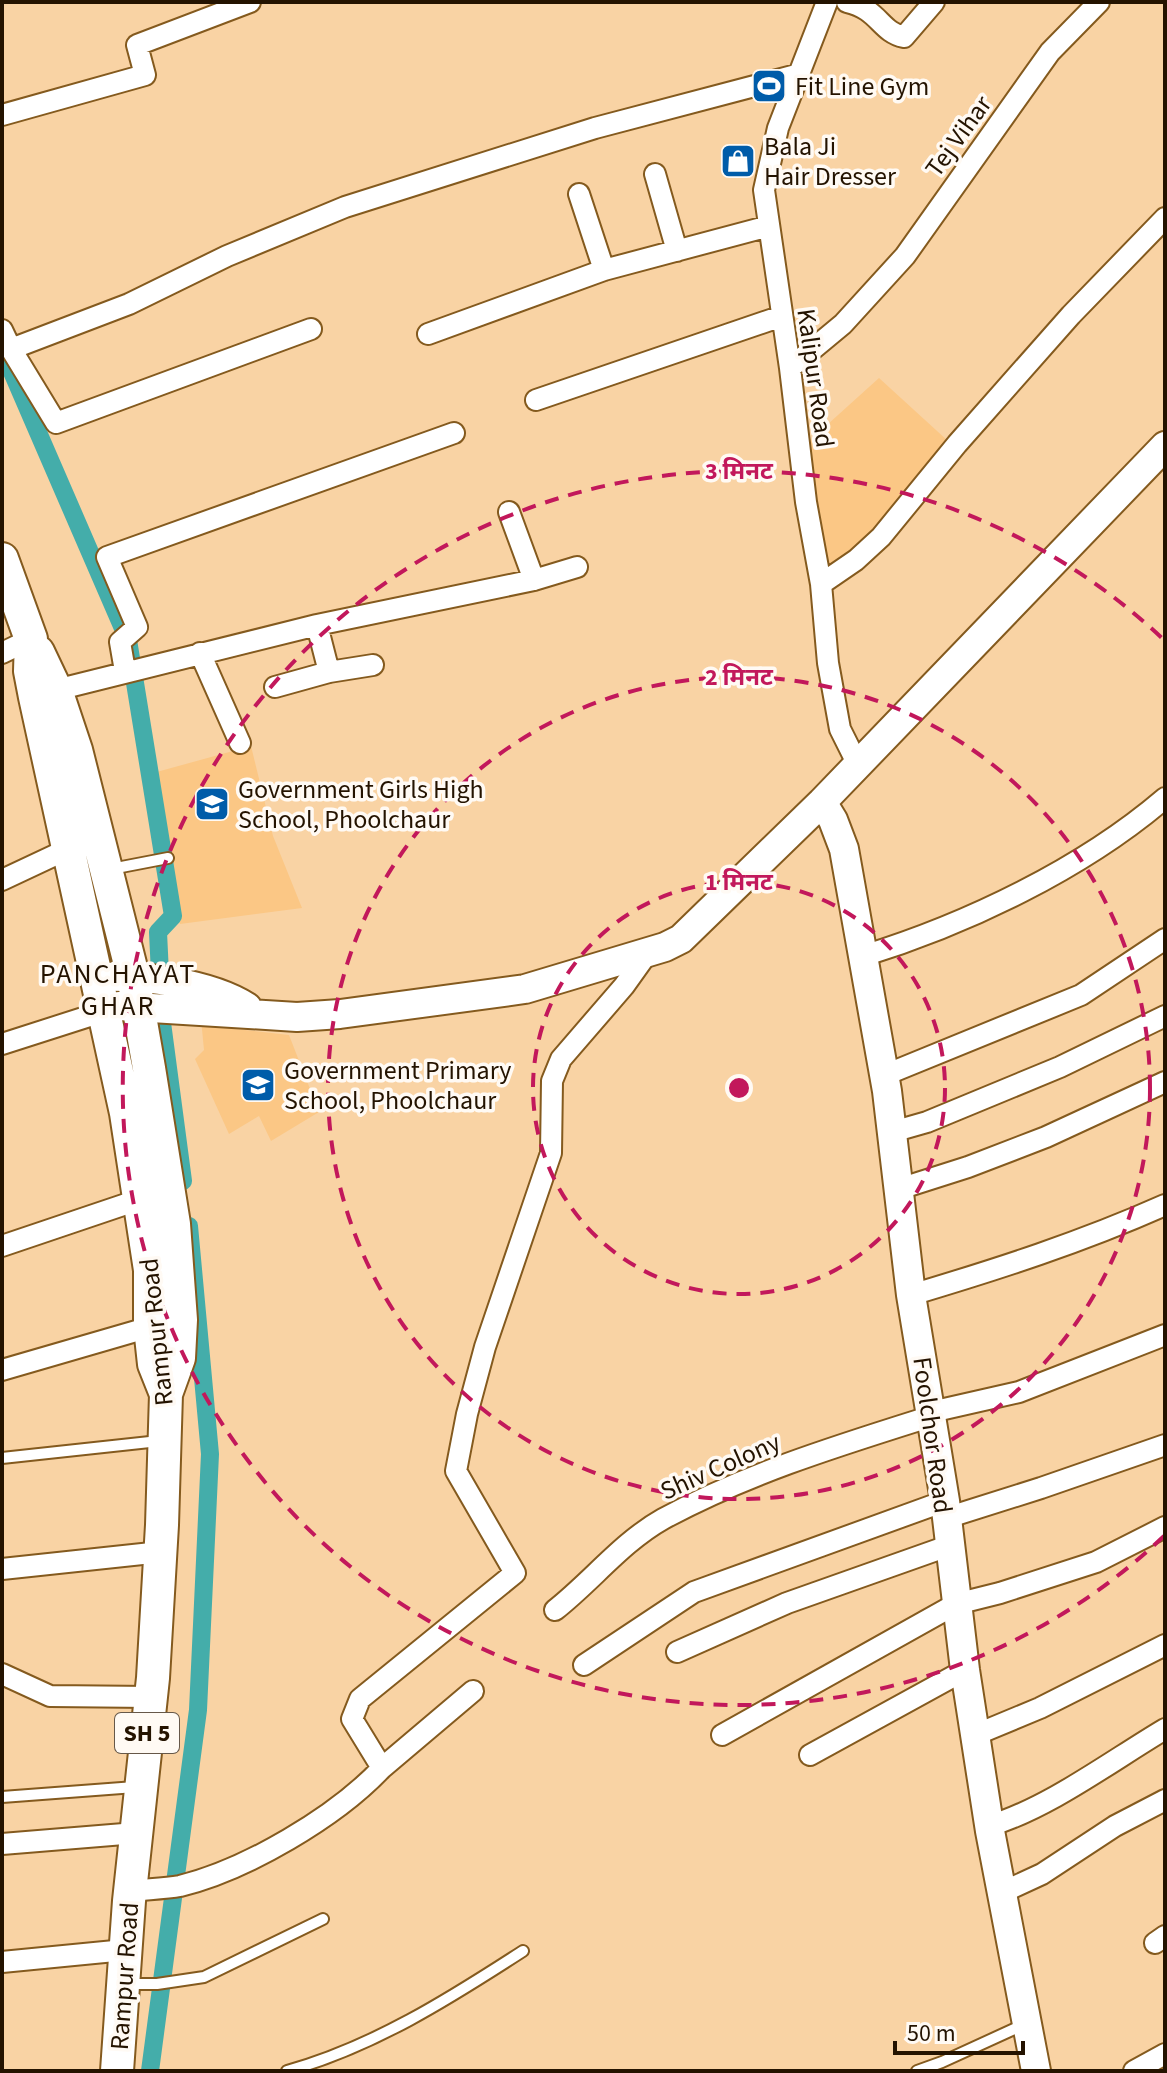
<svg xmlns="http://www.w3.org/2000/svg" width="1167" height="2073" viewBox="0 0 1167 2073" font-family="'Source Sans 3','Noto Sans Devanagari',sans-serif">
<style>
.built{fill:#fbc785}
.lines{fill:none;stroke-linecap:round;stroke-linejoin:round}
.canal{stroke:#44adaa;stroke-width:18}
.lane-casing{stroke:#845a1e;stroke-width:14}
.street-casing{stroke:#845a1e;stroke-width:24}
.secondary-casing{stroke:#845a1e;stroke-width:32}
.primary-casing{stroke:#845a1e;stroke-width:36}
.lane{stroke:#fff;stroke-width:10}
.street{stroke:#fff;stroke-width:20}
.secondary{stroke:#fff;stroke-width:28}
.primary{stroke:#fff;stroke-width:32}
.ring{fill:none;stroke:#c2185b;stroke-width:4;stroke-dasharray:14 10}
.labels{text-anchor:middle;stroke-width:7;stroke-linejoin:round;paint-order:stroke}
.shield{fill:#fffaf4;stroke:#665849;stroke-width:2}
.shield-label{font-size:24px;font-weight:bold;fill:#241300}
.poi-label{font-size:26px;fill:#241300;stroke:#fffaf4;text-anchor:start}
.street-label{font-size:26px;fill:#241300;stroke:#fffaf4}
.neighbourhood-label{font-size:28px;letter-spacing:2px;fill:#241300;stroke:#fffaf4}
.centre{fill:#c2185b;stroke:#fffaf4;stroke-width:4}
.ring-label{font-size:24px;text-anchor:middle;font-weight:bold;fill:#c2185b;stroke:#fffaf4;stroke-width:7;stroke-linejoin:round;paint-order:stroke}
</style>
<rect width="100%" height="100%" fill="#f9d3a4"/>
<path class="built" d="M879 378 948 441 878 531 828 568 807 443Z
M251 746 273 836 302 908 180 924 153 773Z
M201 1019 236 1029 289 1035 319 1112 271 1141 259 1116 229 1134 195 1059 204 1050Z"/>
<g class="lines">
<path class="canal" d="M2 349 128 640 173 916 158 932 160 974
M159 1000 183 1181
M150 2071 198 1710 210 1454 189 1226"/>
<g class="lane-casing">
<path id="lane" d="M111 869 168 858
M2 1458 159 1441
M2 1797 135 1787
M127 1984H157L204 1977 323 1919
M287 2071C373 2047 449 1999 523 1951
M917 2071 942 2062 1023 2025"/>
</g>
<g class="street-casing">
<path id="street" d="M827 2 778 128 764 190 790 368 806 502 821 584 828 663 840 729 858 765
M847 2C879 9 880 32 904 37L934 2
M2 115 145 75 137 45 250 2
M655 174 677 251
M579 194 604 270
M2 330 11 349 129 304 227 256 345 207 595 128 800 74
M428 334 604 270 769 226
M11 349 56 423 311 329
M790 368 843 324 905 256 1050 52 1099 2
M536 400 782 316
M509 512 534 580
M821 584 856 560 881 537 957 444 1071 315 1165 218
M317 625 329 672
M2 653 31 639
M200 653 240 743
M125 671 120 642 137 627 107 557 454 433
M275 687 329 672 373 665
M56 690 317 625 534 580 577 567
M2 880 68 849
M863 956C967 924 1082 869 1165 798
M2 1044 105 1011
M885 1075 1081 995 1165 939
M892 1132 927 1122 1060 1067 1165 1016
M899 1189 968 1167 1046 1137 1165 1082
M2 1246 141 1199
M911 1295C998 1269 1082 1242 1165 1205
M2 1370 150 1327
M931 1412 1019 1392 1165 1335
M946 1518 1041 1488 1165 1445
M2 1569 161 1552
M555 1610C592 1581 622 1542 663 1519 748 1473 840 1445 932 1416
M677 1652 787 1603 948 1546
M584 1665 694 1592 945 1501
M2 1674 50 1696 151 1697
M722 1735 956 1604 1000 1593 1096 1562 1165 1527
M975 1735 1040 1708 1165 1645
M810 1755 965 1670
M382 1768 473 1691
M989 1826C1049 1808 1111 1761 1165 1729
M2 1844 136 1833
M130 1891C146 1889 164 1889 180 1886 246 1870 336 1817 382 1768L352 1719 360 1699 515 1573 456 1471 467 1414 485 1347 551 1153 552 1081 561 1059 624 986 649 951
M1001 1893 1042 1874 1115 1826 1165 1800
M1155 1943 1165 1936
M2 1962 125 1950
M1134 2071 1165 2054"/>
</g>
<g class="secondary-casing">
<path id="secondary" d="M822 802 833 820 844 849 887 1091 911 1295 945 1501 965 1670 990 1831 1036 2071
M98 977C143 975 209 983 247 1007
M119 1006 297 1017 340 1014 525 989 665 947 681 939 822 802 1165 446"/>
</g>
<g class="primary-casing">
<path id="primary" d="M2 559 31 639 30 671 35 697 126 1113 150 1270V1327L154 1364 166 1394 162 1525 153 1678 129 1901 117 2071
M38 652 56 690 76 750 133 976 149 1068 174 1224 181 1320 179 1358 166 1394"/>
</g>
<use href="#lane" class="lane"/>
<use href="#street" class="street"/>
<use href="#secondary" class="secondary"/>
<use href="#primary" class="primary"/>
</g>
<g class="ring">
<circle cx="739" cy="1088" r="206"/>
<circle cx="739" cy="1088" r="411"/>
<path d="M1164 1536A617 617 0 1 1 1164 640"/>
</g>
<defs>
<g id="stadium-square" transform="scale(1.8)"><rect x="-9" y="-9" width="18" height="18" rx="4" fill="#005ca9" stroke="#fffaf4"/><path d="M0-5a6.5 5 0 1 0 0 10a6.5 5 0 1 0 0-10ZM-3.5-1.8h7v3.6h-7Z" fill="#fff"/></g>
<g id="shop-square" transform="scale(1.8)"><rect x="-9" y="-9" width="18" height="18" rx="4" fill="#005ca9" stroke="#fffaf4"/><path d="M-5-2.5h2.3a2.7 3.5 0 0 1 5.4 0H5L5.5 6h-11ZM-1.5-2.5h3a1.5 2.3 0 0 0-3 0Z" fill="#fff"/></g>
<g id="school-square" transform="scale(1.8)"><rect x="-9" y="-9" width="18" height="18" rx="4" fill="#005ca9" stroke="#fffaf4"/><path d="M0-5L7-2L0 1L-7-2ZM-4 1L0 2.5L4 1V4Q0 6-4 4Z" fill="#fff"/></g>
</defs>
<g fill-rule="evenodd">
<use href="#stadium-square" x="769" y="86"/>
<use href="#shop-square" x="738" y="161"/>
<use href="#school-square" x="212" y="804"/>
<use href="#school-square" x="258" y="1085"/>
</g>
<g class="labels">
<rect class="shield" x="115" y="1713" width="64" height="40" rx="6"/>
<g class="shield-label">
<text x="147" y="1741">SH 5</text>
</g>
<g class="poi-label">
<text x="795" y="95">Fit Line Gym</text>
<text x="764" y="155">Bala Ji<tspan x="764" dy="30">Hair Dresser</tspan></text>
<text x="238" y="798">Government Girls High<tspan x="238" dy="30">School, Phoolchaur</tspan></text>
<text x="284" y="1079">Government Primary<tspan x="284" dy="30">School, Phoolchaur</tspan></text>
</g>
<g class="street-label">
<text transform="translate(958 136) rotate(-54)" y="9">Tej Vihar</text>
<text transform="translate(816 378) rotate(82)" y="9">Kalipur Road</text>
<text transform="translate(156 1332) rotate(-96)" y="9">Rampur Road</text>
<text transform="translate(933 1435) rotate(82)" y="9">Foolchor Road</text>
<text transform="translate(720 1466) rotate(-24)" y="9">Shiv Colony</text>
<text transform="translate(124 1976) rotate(-86)" y="9">Rampur Road</text>
</g>
<g class="neighbourhood-label">
<text x="118" y="983">PANCHAYAT<tspan x="118" dy="32">GHAR</tspan></text>
</g>
</g>
<circle cx="739" cy="1088" r="12" class="centre"/>
<g class="ring-label">
<text x="739" y="479">3 मिनट</text>
<text x="739" y="685">2 मिनट</text>
<text x="739" y="890">1 मिनट</text>
</g>
<rect width="1167" height="2073" fill="none" stroke="#241300" stroke-width="8"/>
<path d="M895 2041v12h128v-12" fill="none" stroke="#241300" stroke-width="4"/>
<text x="907" y="2041" font-size="24" fill="#241300" stroke="#fffaf4" stroke-width="6" paint-order="stroke">50 m</text>
</svg>
